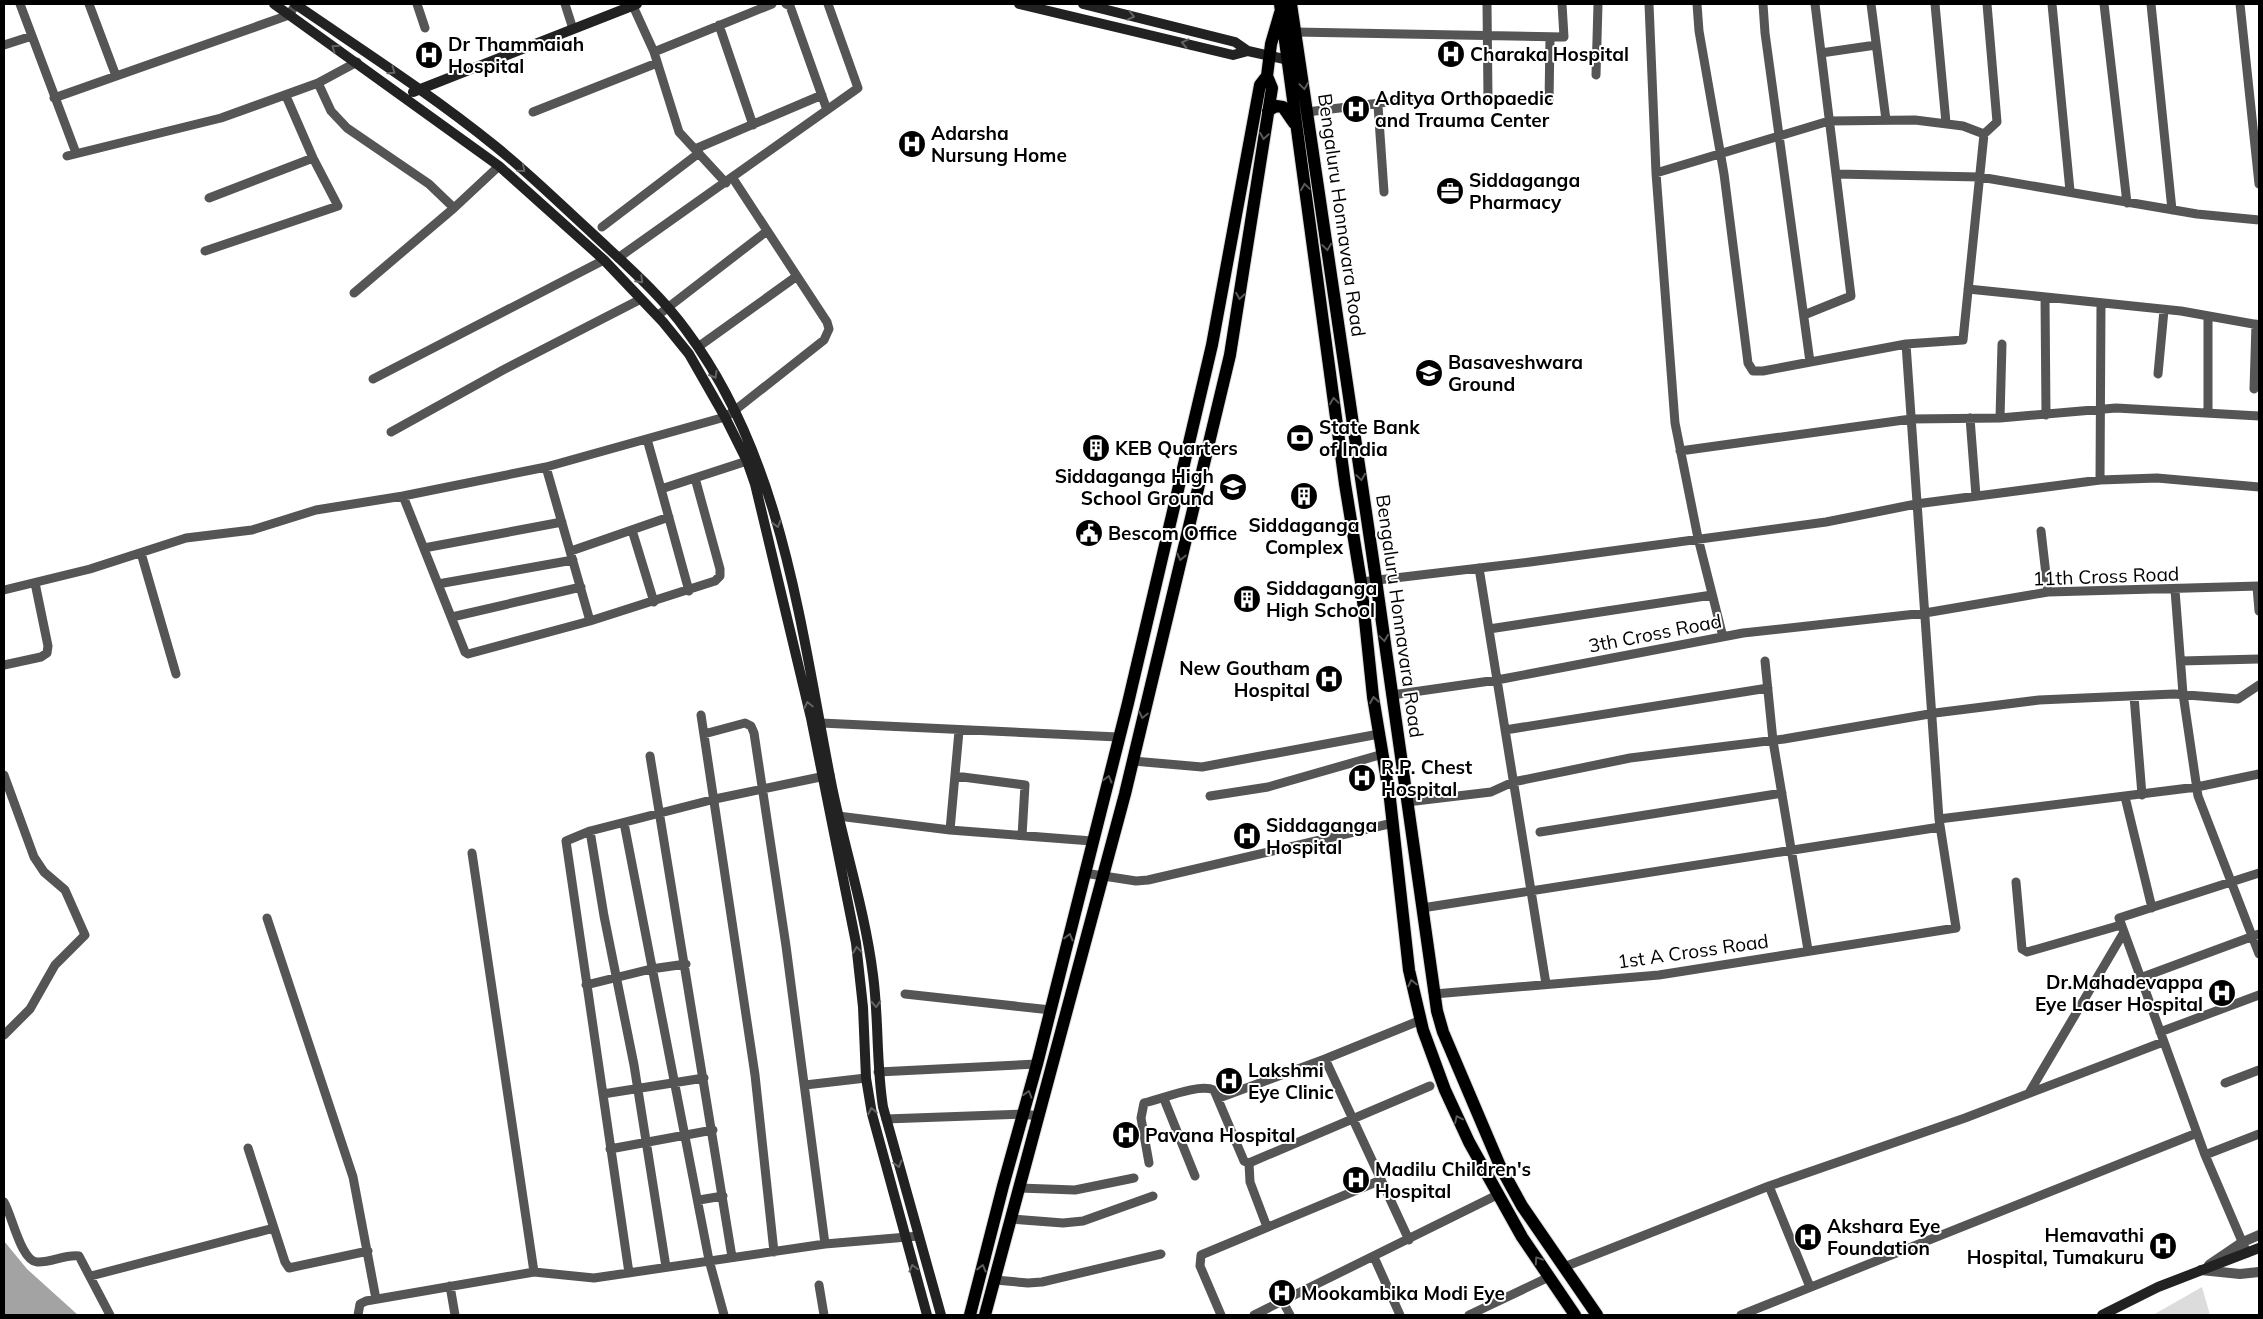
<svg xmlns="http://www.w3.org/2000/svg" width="2263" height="1319" viewBox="0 0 2263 1319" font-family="Mulish,sans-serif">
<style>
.green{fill:#dcdcdc}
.water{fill:#a3a3a3}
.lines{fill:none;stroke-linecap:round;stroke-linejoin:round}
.primary-casing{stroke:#dbdbdb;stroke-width:14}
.minor{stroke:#555;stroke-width:9}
.tertiary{stroke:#555;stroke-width:10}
.secondary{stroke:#222;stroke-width:10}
.primary{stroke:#000;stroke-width:12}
.oneway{stroke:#646464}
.oneway2{stroke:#595959}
.labels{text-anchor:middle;stroke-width:4;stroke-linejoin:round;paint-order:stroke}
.poi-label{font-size:19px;font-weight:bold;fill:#000;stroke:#fff;text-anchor:start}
.street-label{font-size:19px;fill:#000;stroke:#fff}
</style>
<rect width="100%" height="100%" fill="#fff"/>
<path class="green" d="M2202 1287 2210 1315H2153Z"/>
<path class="water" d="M4 1241 27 1269 78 1315H4Z"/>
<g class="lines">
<g class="primary-casing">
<path id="primary" d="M1280 4 1345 484 1361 582 1373 697 1390 799 1409 970 1423 1030 1445 1090 1469 1142 1522 1237 1575 1315
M1291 4 1376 580 1437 1011 1443 1032 1500 1166 1522 1206 1597 1315
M1268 111 1276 106 1283 107 1294 123
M970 1315 1003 1186 1037 1064 1128 703 1212 345 1260 85 1267 76 1271 44 1280 13
M985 1315 1125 794 1230 355 1272 88 1267 76"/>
</g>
<path class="minor" d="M20 4 76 153
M89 4 116 76
M417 4 425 28
M565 4 573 29
M786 4 790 6 827 110
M1487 4 1488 99
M1649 4 1656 173 1675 423 1698 538 1723 637
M1697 4 1699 31 1724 174 1748 363 1753 371H1763L1906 344 1963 340 1984 134 1997 122 1987 4
M1763 4 1765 33 1810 362
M1871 4 1886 120
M1935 4 1946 123
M2052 4 2070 191
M2104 4 2127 203
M2151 4 2172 210
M2240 4 2259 184
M633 6 654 52 679 132 726 183
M719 25 753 125
M1295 32 1564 37 1562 4
M4 45 32 36
M654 52 772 4
M1821 53 1876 45
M357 62 318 83 331 111 347 128 429 184 454 208
M1596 75 1598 4
M54 98 289 15 296 4
M1549 102 1550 37
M1378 105 1384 192
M533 112 657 63
M1307 112 1412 99
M695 149 822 95
M67 156 221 118 318 83
M1656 173 1829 121 1915 120 1963 126 1984 134
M1836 174 1980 177 2197 214 2259 220
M209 198 313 158
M602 227 699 153
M205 251 338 206 313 158 286 96
M618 258 858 88 828 4
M1968 289 2181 311 2259 325
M354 293 454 208 499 166
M2045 297 2046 415
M1804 315 1851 296 1815 4
M657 316 767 231
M698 347 797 276
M2158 374 2164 310
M373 379 604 260
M2254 389 2256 324
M2208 412V316
M1970 418 1976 496
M2000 418 2002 344
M391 432 503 370 641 299
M647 439 661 489 747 461
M1680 451 1911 419 2000 418 2116 408 2259 416
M546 467 590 621
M2100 480 2101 303
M661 489 689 591
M403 496 465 652 468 654 590 621 715 581 720 576V569L695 478
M632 530 654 602
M2041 531 2048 592
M424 548 562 522
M571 551 669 517
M141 553 176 674
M1479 568 1546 984
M1361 582 1530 562 1826 522 1916 504 2100 480 2157 478 2259 487
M438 584 573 560
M2257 587 2259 611
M4 590 90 569 186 538 252 530 316 510 403 496 546 467 725 417 734 411 824 340 829 329 827 322 732 177
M2175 590 2183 694 2198 796 2259 954
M452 617 581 587
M1489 629 1712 595
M1765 661 1773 741 1808 950
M2181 661 2259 659
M4 665 41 657 47 653 48 646 35 583
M1392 695 1497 680 1743 633 1925 613 2048 592 2259 586
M2134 696 2142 795
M701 715 755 1075 774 1252
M821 723 1118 737
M1505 730 1768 688
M704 734 745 723 751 726 754 733 786 946 825 1244
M650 756 732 1257
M1133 761 1202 767 1379 734
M4 775 34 857 44 872 65 890 85 935 55 965 30 1009 4 1035
M955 776 1025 785 1022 836
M1210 796 1268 787 1383 754
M2125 797 2152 908
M1407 802 1491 792 1513 782 1630 758 1784 739 1935 713 2039 700 2174 694 2238 699 2259 685
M838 816 950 830 1092 841
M1939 819 2197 787 2259 774
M624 823 709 1260 724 1315
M950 830 959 731
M590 831 604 916 634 1065 666 1267
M1540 832 1782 793
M472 853 534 1272
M1084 873 1136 881 1148 880 1393 823
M2016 882 2022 949 2027 952 2121 925
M1422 908 1940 827
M267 918 353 1177 376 1299
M2140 978 2259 934
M586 985 651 969 686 964
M905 994 1051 1010
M1434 994 1659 975 1956 928 1939 819 1906 344
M2160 1032 2259 995
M1325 1059 1409 1240
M878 1072 1037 1064
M2225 1083 2259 1070
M805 1085 866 1078
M2029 1093 2124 932
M603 1094 704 1078
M1219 1098 1325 1059 1421 1020
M1164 1099 1195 1176
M886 1119 1022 1114 1039 1116
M248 1148 285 1262 289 1268 368 1251
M610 1149 713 1130
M2205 1155 2259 1134
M1149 1163 1141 1118 1144 1103C1162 1099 1199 1083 1214 1090L1244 1161 1249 1163 1430 1086
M1249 1163 1250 1182 1267 1227
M1769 1186 1810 1287
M1019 1188 1075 1190 1134 1178
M699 1200 723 1196
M4 1202C12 1215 21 1261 37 1262 51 1263 65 1254 79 1256L110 1315
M1011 1219 1063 1223 1083 1221 1153 1196
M2247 1253 2205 1155 2119 918 2259 873
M1374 1257 1400 1315
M1564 1267 1769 1186 1965 1118 2163 1042
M629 1273 566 841 590 831 715 799 830 775
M91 1276 274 1228
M995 1280 1028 1283 1042 1282 1161 1254
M819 1285 824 1315
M450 1286 455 1315
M1282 1300 1290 1315
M358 1315 360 1304 366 1301 534 1272 594 1278 825 1244 919 1236
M1221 1315 1200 1266 1201 1255 1381 1180
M1254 1315 1497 1195
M1469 1315 1549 1277
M1741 1315 2197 1133"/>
<path class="tertiary" d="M2209 1265 2243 1242 2259 1235
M2201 1270 2240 1274 2259 1272"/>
<path class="secondary" d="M274 4 499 166 604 260 663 322 689 354 725 417 747 461 755 484 811 718 856 943 863 1007 866 1078 872 1114 927 1315
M295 4C362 50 432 95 495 146 530 174 561 205 594 235 626 265 660 294 686 330 784 461 801 631 832 787 845 850 865 911 873 975 879 1019 876 1063 883 1107L941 1315
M1019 4 1233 55 1248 51
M1083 4 1235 42 1248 51 1293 61
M413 92 637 4
M2102 1315 2158 1287 2259 1248"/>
<use href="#primary" class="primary"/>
</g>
<defs><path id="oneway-chevron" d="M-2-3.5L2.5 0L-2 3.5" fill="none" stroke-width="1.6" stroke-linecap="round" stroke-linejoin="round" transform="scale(1.25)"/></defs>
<g class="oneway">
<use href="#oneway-chevron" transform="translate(1131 16) rotate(14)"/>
<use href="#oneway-chevron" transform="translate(1185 43) rotate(-167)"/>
<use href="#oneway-chevron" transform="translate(335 48) rotate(-145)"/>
<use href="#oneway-chevron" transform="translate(392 71) rotate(35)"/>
<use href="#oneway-chevron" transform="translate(522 169) rotate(40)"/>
<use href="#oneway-chevron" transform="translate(640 280) rotate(45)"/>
<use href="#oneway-chevron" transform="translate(714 375) rotate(60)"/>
<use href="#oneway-chevron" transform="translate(777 524) rotate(75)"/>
<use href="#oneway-chevron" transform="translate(808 705) rotate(-103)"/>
<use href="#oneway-chevron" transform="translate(857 950) rotate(-98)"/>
<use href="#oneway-chevron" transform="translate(876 1004) rotate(87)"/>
<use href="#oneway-chevron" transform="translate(872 1111) rotate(-101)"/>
<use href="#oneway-chevron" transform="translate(898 1164) rotate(74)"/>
<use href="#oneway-chevron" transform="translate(913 1268) rotate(-105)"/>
</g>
<g class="oneway2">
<use href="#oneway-chevron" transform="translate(1304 86) rotate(82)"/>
<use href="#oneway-chevron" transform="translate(1264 136) rotate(99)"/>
<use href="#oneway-chevron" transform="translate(1305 187) rotate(-98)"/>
<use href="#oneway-chevron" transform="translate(1327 247) rotate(82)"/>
<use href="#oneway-chevron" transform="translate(1240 296) rotate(99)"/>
<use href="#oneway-chevron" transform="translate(1334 401) rotate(-98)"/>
<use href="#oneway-chevron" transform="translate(1361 477) rotate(82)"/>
<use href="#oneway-chevron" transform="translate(1181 557) rotate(103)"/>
<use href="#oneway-chevron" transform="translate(1384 638) rotate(82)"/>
<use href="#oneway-chevron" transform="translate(1374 700) rotate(-99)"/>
<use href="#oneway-chevron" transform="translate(1143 715) rotate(103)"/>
<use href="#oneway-chevron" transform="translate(1108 779) rotate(-75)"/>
<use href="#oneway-chevron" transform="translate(1069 937) rotate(-76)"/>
<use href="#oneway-chevron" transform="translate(1412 983) rotate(-103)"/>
<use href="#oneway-chevron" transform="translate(1028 1094) rotate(-73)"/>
<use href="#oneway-chevron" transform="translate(1458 1119) rotate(-115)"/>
<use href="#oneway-chevron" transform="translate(1538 1260) rotate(-124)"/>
<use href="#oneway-chevron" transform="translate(982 1268) rotate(-76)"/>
</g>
<defs>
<g id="hospital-disc" transform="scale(1.4375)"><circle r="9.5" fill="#000" stroke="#fff"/><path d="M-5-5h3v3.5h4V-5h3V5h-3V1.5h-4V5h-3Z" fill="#fff"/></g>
<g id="office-disc" transform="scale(1.4375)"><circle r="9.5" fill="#000" stroke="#fff"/><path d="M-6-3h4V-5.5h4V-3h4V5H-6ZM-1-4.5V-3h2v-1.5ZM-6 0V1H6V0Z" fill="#fff"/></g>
<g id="school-disc" transform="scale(1.4375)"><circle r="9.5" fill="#000" stroke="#fff"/><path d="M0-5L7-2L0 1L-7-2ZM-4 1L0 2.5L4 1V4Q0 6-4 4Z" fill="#fff"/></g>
<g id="bank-disc" transform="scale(1.4375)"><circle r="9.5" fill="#000" stroke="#fff"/><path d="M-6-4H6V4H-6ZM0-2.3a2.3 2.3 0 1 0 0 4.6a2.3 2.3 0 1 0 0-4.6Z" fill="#fff"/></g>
<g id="building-disc" transform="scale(1.4375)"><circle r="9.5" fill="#000" stroke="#fff"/><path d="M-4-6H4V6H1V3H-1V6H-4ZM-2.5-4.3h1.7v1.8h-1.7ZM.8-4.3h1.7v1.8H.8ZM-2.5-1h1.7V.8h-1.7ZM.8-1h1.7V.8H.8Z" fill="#fff"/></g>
<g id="civic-disc" transform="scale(1.4375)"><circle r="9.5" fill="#000" stroke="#fff"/><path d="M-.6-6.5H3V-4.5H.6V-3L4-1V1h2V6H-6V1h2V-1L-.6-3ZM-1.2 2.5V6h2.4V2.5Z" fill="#fff"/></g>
</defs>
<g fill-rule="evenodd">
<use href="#hospital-disc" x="1451" y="54"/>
<use href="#hospital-disc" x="429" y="55"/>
<use href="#hospital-disc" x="1356" y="109"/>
<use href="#hospital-disc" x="912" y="144"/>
<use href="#office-disc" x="1450" y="191"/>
<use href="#school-disc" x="1429" y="373"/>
<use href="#bank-disc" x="1300" y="438"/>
<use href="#building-disc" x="1096" y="448"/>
<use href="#school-disc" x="1233" y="487"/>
<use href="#building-disc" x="1304" y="496"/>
<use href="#civic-disc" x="1089" y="533"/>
<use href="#building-disc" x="1247" y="599"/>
<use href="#hospital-disc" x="1329" y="679"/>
<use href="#hospital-disc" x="1362" y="778"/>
<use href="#hospital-disc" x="1247" y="836"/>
<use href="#hospital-disc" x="2222" y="993"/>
<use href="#hospital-disc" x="1229" y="1081"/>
<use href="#hospital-disc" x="1126" y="1135"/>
<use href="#hospital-disc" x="1356" y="1180"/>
<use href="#hospital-disc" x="1808" y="1237"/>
<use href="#hospital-disc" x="2163" y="1246"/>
<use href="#hospital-disc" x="1282" y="1293"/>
</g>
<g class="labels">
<g class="poi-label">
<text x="448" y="51">Dr Thammaiah<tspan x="448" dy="22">Hospital</tspan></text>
<text x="1470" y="61">Charaka Hospital</text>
<text x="1375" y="105">Aditya Orthopaedic<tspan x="1375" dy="22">and Trauma Center</tspan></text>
<text x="931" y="140">Adarsha<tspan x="931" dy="22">Nursung Home</tspan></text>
<text x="1469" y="187">Siddaganga<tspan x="1469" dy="22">Pharmacy</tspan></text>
<text x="1448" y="369">Basaveshwara<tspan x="1448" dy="22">Ground</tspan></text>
<text x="1319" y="434">State Bank<tspan x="1319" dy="22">of India</tspan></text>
<text x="1115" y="455">KEB Quarters</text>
<text x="1214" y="483" text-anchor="end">Siddaganga High<tspan x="1214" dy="22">School Ground</tspan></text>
<text x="1304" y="532" text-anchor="middle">Siddaganga<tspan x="1304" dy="22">Complex</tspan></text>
<text x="1108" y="540">Bescom Office</text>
<text x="1266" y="595">Siddaganga<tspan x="1266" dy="22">High School</tspan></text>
<text x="1310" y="675" text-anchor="end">New Goutham<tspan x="1310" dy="22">Hospital</tspan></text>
<text x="1381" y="774">R.P. Chest<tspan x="1381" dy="22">Hospital</tspan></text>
<text x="1266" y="832">Siddaganga<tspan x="1266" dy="22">Hospital</tspan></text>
<text x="2203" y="989" text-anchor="end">Dr.Mahadevappa<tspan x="2203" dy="22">Eye Laser Hospital</tspan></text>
<text x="1248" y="1077">Lakshmi<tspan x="1248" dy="22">Eye Clinic</tspan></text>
<text x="1145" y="1142">Pavana Hospital</text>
<text x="1375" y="1176">Madilu Children's<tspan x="1375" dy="22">Hospital</tspan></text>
<text x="1827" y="1233">Akshara Eye<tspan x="1827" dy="22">Foundation</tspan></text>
<text x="2144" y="1242" text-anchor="end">Hemavathi<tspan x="2144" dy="22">Hospital, Tumakuru</tspan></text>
<text x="1301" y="1300">Mookambika Modi Eye</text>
</g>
<g class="street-label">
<text transform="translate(1342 215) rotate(82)" y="7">Bengaluru Honnavara Road</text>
<text transform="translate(2106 576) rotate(-2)" y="7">11th Cross Road</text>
<text transform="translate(1400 616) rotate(82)" y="7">Bengaluru Honnavara Road</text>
<text transform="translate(1655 633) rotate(-11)" y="7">3th Cross Road</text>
<text transform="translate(1693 951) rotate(-8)" y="7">1st A Cross Road</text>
</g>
</g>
<rect width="2263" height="1319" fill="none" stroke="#000000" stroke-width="10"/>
</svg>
